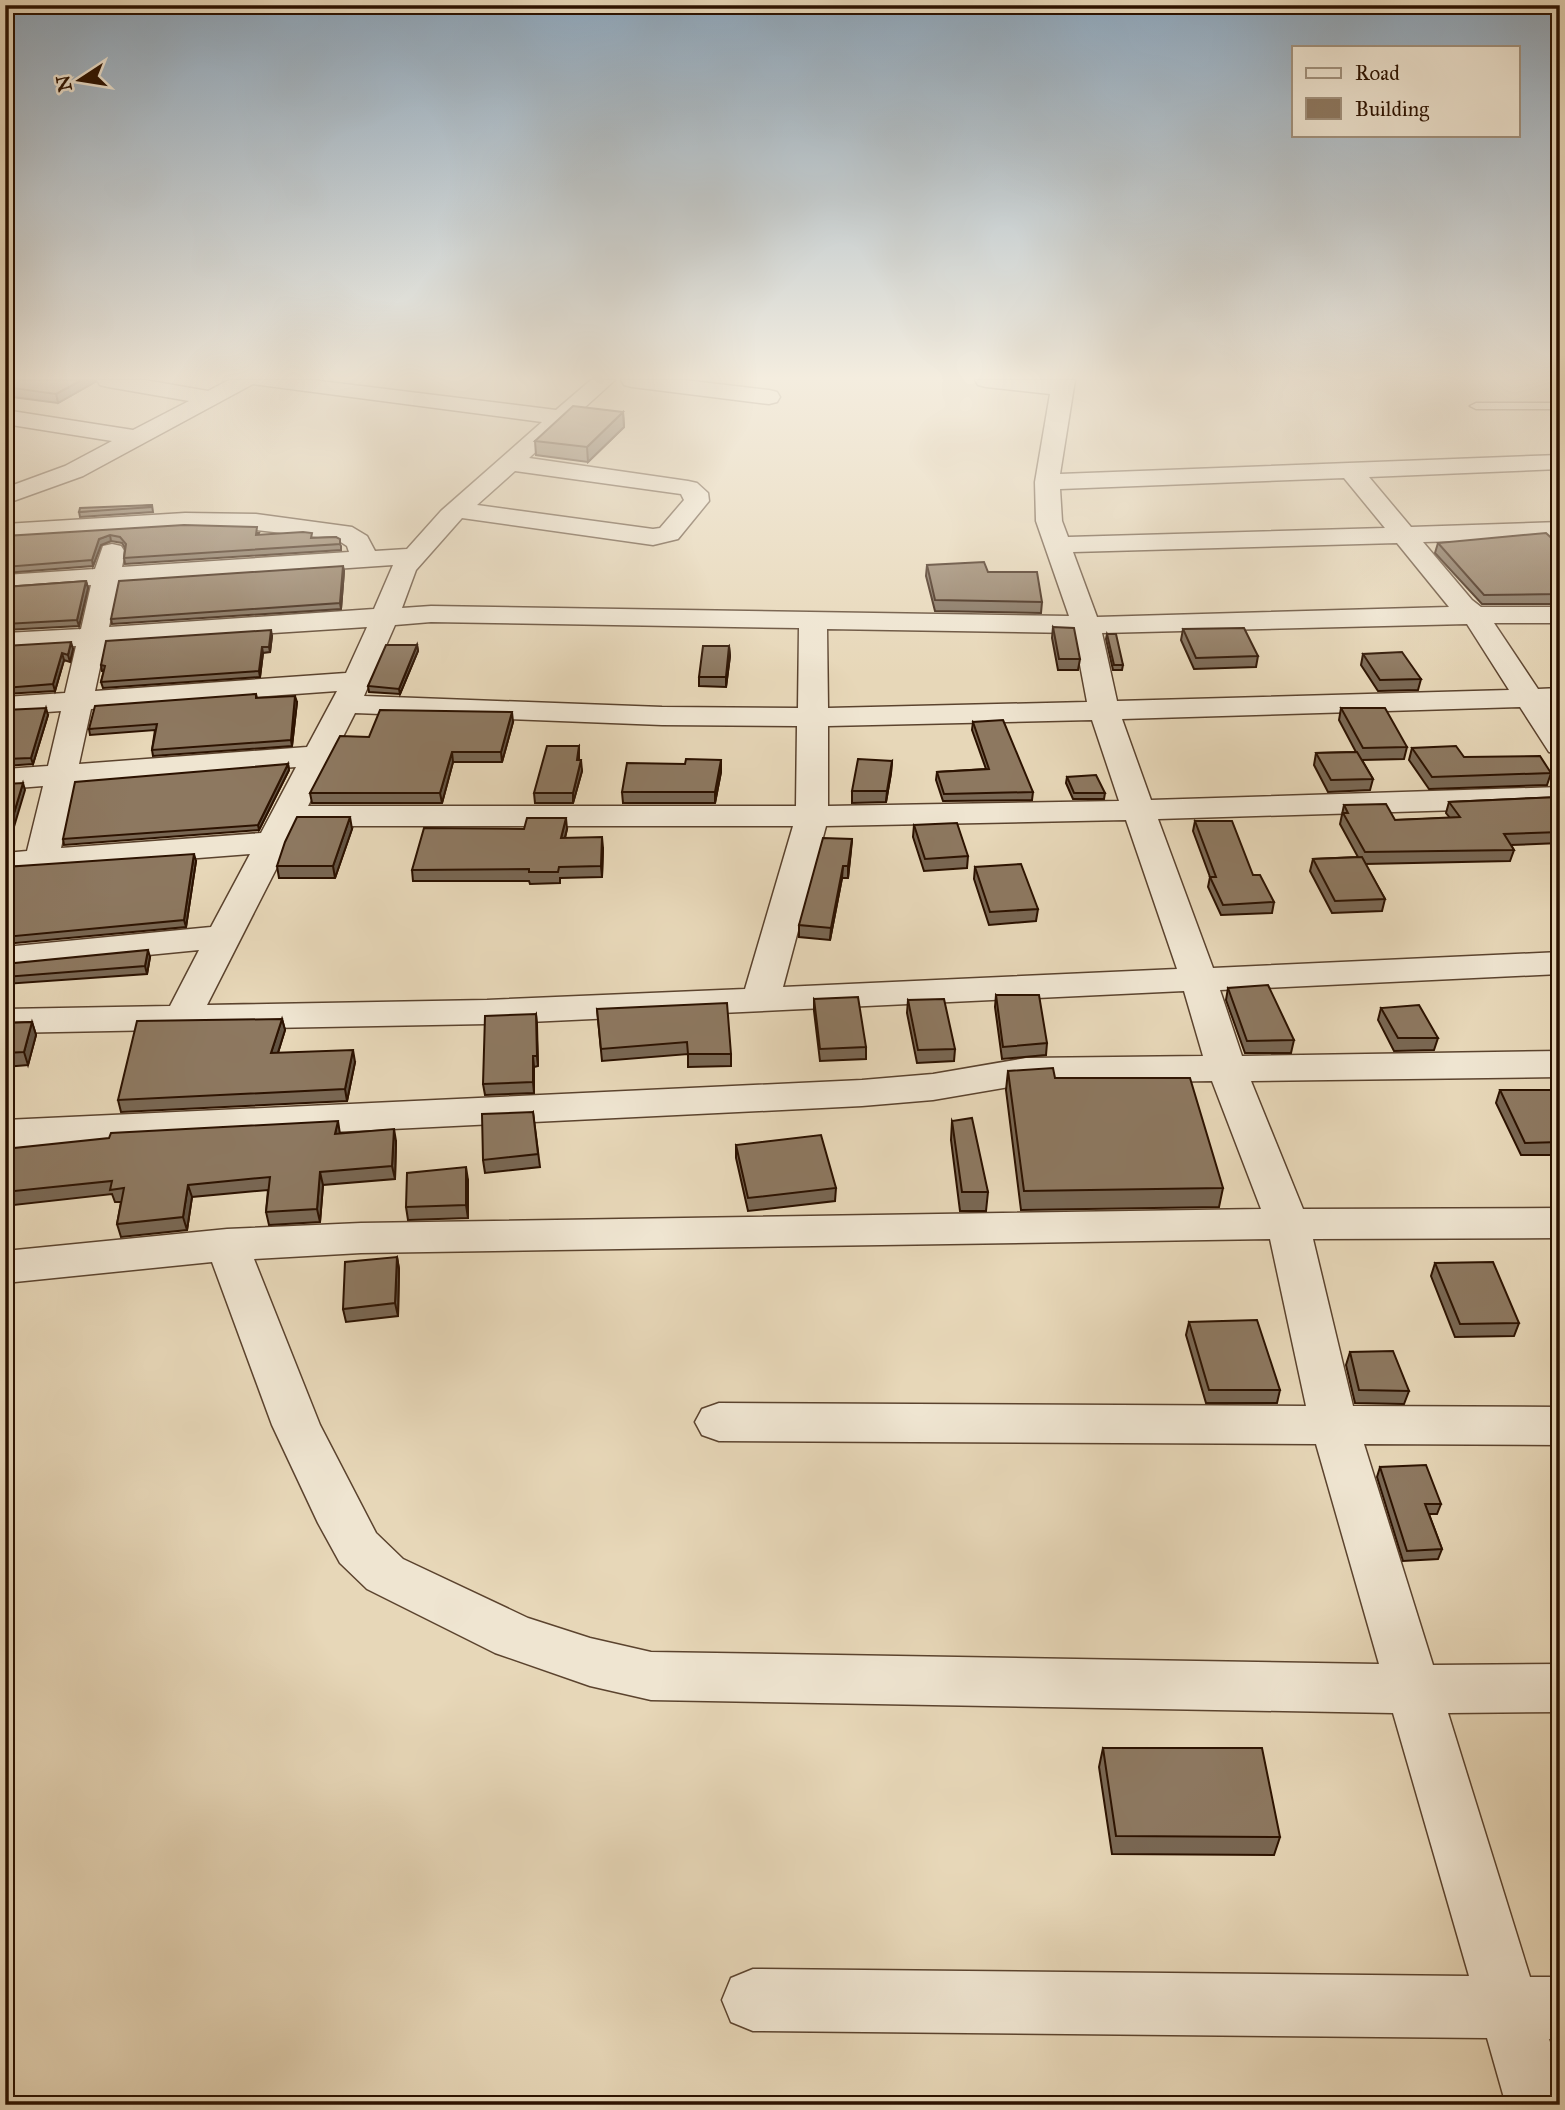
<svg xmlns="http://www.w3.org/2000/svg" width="1565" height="2110" viewBox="0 0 1565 2110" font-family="'IM FELL Great Primer',serif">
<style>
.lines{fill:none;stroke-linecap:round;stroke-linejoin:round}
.service-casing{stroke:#5b432e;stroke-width:3}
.minor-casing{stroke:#5b432e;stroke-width:3}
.service{fill:#efe5d1;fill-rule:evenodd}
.minor{fill:#efe5d1;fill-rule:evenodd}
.wall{fill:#796753;stroke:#2c1200;stroke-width:2}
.shaded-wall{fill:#635443;stroke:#2c1200;stroke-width:2}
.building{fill:#8d7860;stroke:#2c1200;stroke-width:2}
</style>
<rect width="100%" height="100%" fill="#e7d7b8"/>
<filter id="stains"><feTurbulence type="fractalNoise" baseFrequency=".00286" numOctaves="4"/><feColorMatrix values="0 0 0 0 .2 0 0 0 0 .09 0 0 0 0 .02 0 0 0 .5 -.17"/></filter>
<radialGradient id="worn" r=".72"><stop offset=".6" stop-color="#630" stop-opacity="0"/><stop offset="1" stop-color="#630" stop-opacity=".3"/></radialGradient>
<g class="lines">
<g class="service-casing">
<path id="service" d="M1560 403V409H1476L1470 406 1476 403Z"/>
</g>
<g class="minor-casing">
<path id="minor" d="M97 380H145L208 391 229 380H312L556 410 591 380H615L529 458 688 481 697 483 708 493 709 501 678 539 653 545 462 518 416 570 402 608 431 606 1069 616 1036 521 1035 482 1050 394 986 387 978 385 975 380H1075L1060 474 1560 455V469L1369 477 1411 527 1560 522V538L1423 542 1472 600 1481 607H1560V623H1494L1538 689 1560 688V706H1550L1560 721V754L1549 752 1520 707 1122 719 1151 800 1560 787V807L1158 819 1213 968 1560 952V974L1220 990 1242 1056 1560 1051V1077L1251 1081 1303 1209 1560 1208V1238L1313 1239 1353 1406 1560 1407V1445L1364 1444 1433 1665 1560 1664V1712L1448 1713 1530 1977H1560V2039H1549L1560 2072V2105H1506L1487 2038 753 2031 731 2022 722 2000 731 1978 753 1969 1469 1976 1393 1713 651 1700 590 1686 495 1653 367 1589 340 1563 318 1523 272 1425 212 1262 5 1283V1251L227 1229 361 1223 1261 1209 1212 1081 1026 1084 933 1100 862 1106 5 1148V1120L862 1080 933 1074 1026 1058 1203 1056 1184 991 487 1024 5 1033V1009L170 1006 199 950 5 969V947L211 927 250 854 5 873V853L27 851 43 786 5 789V769L48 766 61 711 5 715V697L65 693 76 646 5 650V633L81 629 91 585 5 591V575L95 569 103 546 112 544 121 546 125 552 122 567 349 552 347 546 336 539 256 530 185 529 5 540V524L185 513 256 514 352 527 367 536 375 551 407 549 441 511 542 422 253 384 83 476 5 504V488L65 466 112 441 5 424V410L133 430 189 401 108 387 100 385ZM515 471 681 494 684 500 660 528 653 529 477 505ZM1344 478 1385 528 1068 537 1062 521 1060 489ZM1397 543 1449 607 1097 617 1073 552ZM393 565 374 609 109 627 118 584ZM431 622 799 628 798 708 662 707 364 696 395 625ZM1467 624 1509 690 1117 701 1102 633ZM367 627 346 673 95 691 105 644ZM827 629 1074 633 1087 702 828 708ZM337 691 307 747 79 764 91 709ZM355 713 662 725 797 726 796 806H308ZM1092 720 1119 801 828 806V726ZM296 767 261 833 61 848 75 783ZM1126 820 1177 969 783 987 826 826ZM298 826H793L745 989 487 1000 207 1005ZM1270 1239 1306 1406 719 1403 702 1409 695 1422 702 1435 719 1441 1316 1444 1379 1664 651 1652 590 1638 528 1618 403 1559 376 1533 320 1425 254 1259 361 1253Z
M621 380H684L769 390 777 392 780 397 777 402 769 404 632 387 624 385Z"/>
</g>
<use href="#service" class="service"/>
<use href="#minor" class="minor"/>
</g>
<path class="wall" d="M5 380 95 382 58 403 5 396Z
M623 412 624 427 588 462 536 455 535 441Z
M152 505 153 512 80 517 79 512Z
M259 533 258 535 313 538 336 537 341 546V550L125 564 124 558 125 548 122 543 111 541 101 545 93 566 5 573V536Z
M1438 543 1560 544V604H1482L1435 553Z
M927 565 988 572 1042 602 1041 613 935 611 926 576Z
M344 571 341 609 112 624 111 619Z
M86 581 88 588 79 626 5 630V587Z
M1053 627 1080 659 1078 670H1058L1052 638Z
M1183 629 1258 656 1256 667 1194 669 1181 640Z
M1107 634 1123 665 1122 670H1113L1106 639Z
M272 636 270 652 263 653 260 677 103 688 101 682 104 671H102L101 665Z
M417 645 418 651 400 694 369 692 368 686Z
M5 646 73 649 70 662 64 660 55 691 5 694Z
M729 646 730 656 726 687 699 686V677Z
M1363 654 1421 679 1418 690 1378 691 1361 665Z
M256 694 257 698 297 702 292 746 153 756 152 750 155 730 90 735 89 729Z
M1341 708 1407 747 1404 759 1362 760 1373 779 1370 790 1328 792 1314 765 1316 753 1356 752 1339 720Z
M5 710 48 715 33 764 5 766Z
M513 722 502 762H453L442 803H312L310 793 369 737Z
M973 722 1033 792 1032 800 943 801 936 780 937 772 986 769 972 730Z
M579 746V760L582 771 573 803H535L534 793Z
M1412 748 1464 757 1551 773 1547 785 1429 789 1409 760Z
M721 760V772L715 803H623L622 792 685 764Z
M892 761 891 773 886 802 852 803V791Z
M288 764 289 770 259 830 64 845 63 839Z
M1067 777 1105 793 1104 799H1073L1066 783Z
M1560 797V843L1511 845 1514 850 1510 861 1365 864 1385 899 1382 911 1332 913 1310 871 1313 859 1358 857 1340 824 1344 805 1395 820 1450 818 1446 813 1449 802Z
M1195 821 1253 875 1274 902 1272 913 1221 915 1208 887 1210 877 1193 831Z
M914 825 968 856 967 868 924 871 913 837Z
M352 829 335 878H279L277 866Z
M567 829 565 838 603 848 602 877 560 878V883L530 884 529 881H413L412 870Z
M852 839 848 878H842L830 940 799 937V925Z
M196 861 186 927 5 944V867Z
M975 867 1038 909 1036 921 989 925 974 879Z
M150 957 147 974 5 984V964Z
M1228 988 1294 1040 1291 1053H1245L1226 1000Z
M996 995 1047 1043 1046 1055 1002 1059 995 1007Z
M814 999 866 1047V1059L820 1061 814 1011Z
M908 1000 955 1049 954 1061 917 1063 907 1013Z
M1381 1008 1438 1038 1434 1050 1394 1051 1378 1020Z
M597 1009 731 1054V1066L688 1067V1054L602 1061Z
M536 1014 538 1066 534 1067V1093L485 1095 483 1084Z
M282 1019 285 1030 278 1053 355 1062 347 1101 121 1112 118 1100Z
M32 1022 36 1035 28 1065 5 1067V1023Z
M1008 1071 1055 1078 1223 1188 1219 1207 1021 1210 1006 1090Z
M1500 1090H1560V1155H1521L1496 1103Z
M533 1112 540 1167 485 1173 483 1160Z
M952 1121 988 1192 986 1211H960L951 1140Z
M340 1133 396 1141 395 1179 323 1185 320 1222 269 1225 266 1212 268 1190 192 1197 187 1230 121 1237 117 1224 121 1202H115L112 1194 5 1206V1149Z
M736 1145 836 1188 835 1201 748 1211 736 1158Z
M468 1180V1218L408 1220 406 1207Z
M397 1257 399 1269 398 1316 346 1322 343 1309Z
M1435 1263 1519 1323 1514 1336 1455 1337 1431 1276Z
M1189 1322 1280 1390 1277 1403H1206L1186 1335Z
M1350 1352 1409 1391 1404 1404 1355 1403 1346 1365Z
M1380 1467 1441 1504 1437 1514H1429L1442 1549 1438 1559 1403 1561 1377 1477Z
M1103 1748 1280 1837 1274 1855 1112 1854 1099 1767Z"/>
<path class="shaded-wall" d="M82 380H95V382L58 403 56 394Z
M623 412 624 427 588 462 587 447Z
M110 535 111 541 101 545 93 566 92 560 99 539Z
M343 566 344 571 341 609 340 603Z
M86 581 88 588 79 626 77 620Z
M271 630 272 636 270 652 269 647Z
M71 642 73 649 70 662 68 655Z
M417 645 418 651 400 694 399 689Z
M729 646 730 656 726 687V677Z
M262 647 263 653 260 677 259 671Z
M62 653 64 660 55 691 53 684Z
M295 696 297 702 292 746 291 740Z
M46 708 48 715 33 764 31 758Z
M512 712 513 722 502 762 501 752Z
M452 752 453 762 442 803 440 793Z
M581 760 582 771 573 803V793Z
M721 760V772L715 803V792Z
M892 761 891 773 886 802 887 791Z
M288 764 289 770 259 830 258 825Z
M23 783 25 790 7 850 5 851V843Z
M350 817 352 829 335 878 333 866Z
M566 818 567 829 562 849 561 838Z
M602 837 603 848 602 877 601 866Z
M852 839 851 851 848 878V866Z
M194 854 196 861 186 927 184 920Z
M843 866 842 878 830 940 831 928Z
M148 950 150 957 147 974 145 966Z
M536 1014 537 1024 538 1066 537 1056Z
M282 1019 285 1030 274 1065 271 1053Z
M32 1022 36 1035 28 1065 24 1052Z
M353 1050 355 1062 347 1101 345 1089Z
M533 1056 534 1067V1093L533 1082Z
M338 1121 340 1134H335Z
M394 1129 396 1141 395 1179 392 1166Z
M466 1167 468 1180V1218L466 1205Z
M320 1172 323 1185 320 1222 317 1209Z
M188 1185 192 1197 187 1230 183 1217Z
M397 1257 399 1269 398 1316 395 1303Z"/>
<path class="building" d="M5 380H82L56 394 5 387Z
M573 406 623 412 587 447 535 441Z
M152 505V507L79 512 80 508Z
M184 525 257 527 256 535 303 532 312 533 311 538 336 537 340 539V544L124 558 126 544 120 537 110 535 99 539 92 560 5 567V536Z
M1546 533 1558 544H1560V594L1484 595 1438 543Z
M984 562 988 572H1037L1042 602 935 600 927 565Z
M343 566 340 603 111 619 119 581Z
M86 581 77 620 5 624V587Z
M1053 627 1074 628 1080 659H1059Z
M1244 628 1258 656 1196 658 1183 629Z
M271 630 269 647H262L259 671 101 682 105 666 101 665 106 641Z
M1107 634H1116L1123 665H1114Z
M71 642 68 655 62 653 53 684 5 688V646Z
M386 645H417L399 689 368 686Z
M703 646H729L726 677H699Z
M1402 652 1421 679 1380 680 1363 654Z
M256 694V698L295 696 291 740 152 750 157 724 89 729 95 706Z
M46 708 31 758 5 759V710Z
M1341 708H1385L1407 747 1363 748Z
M380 710 512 712 501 752H452L440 793H310L340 736 369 737Z
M1003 720 1033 792 944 794 937 772 989 769 973 722Z
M547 746H579L577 760H581L573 793H534Z
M1456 746 1464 757 1540 756 1551 773 1432 777 1412 748Z
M1357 752 1373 779 1331 780 1316 753Z
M686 759 721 760 715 792H622L627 763 685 764Z
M858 759 892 761 887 791H852Z
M288 764 258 825 63 839 75 782Z
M1096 775 1105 793H1074L1067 777Z
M23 783 5 843V784Z
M1560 797V832L1504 834 1514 850 1365 852 1343 813H1348L1344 805 1386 804 1395 820 1460 817 1449 802Z
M297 817H350L333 866H277L285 842Z
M527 818H566L561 838 602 837 601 866 559 867 558 872H529V869L412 870 424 828 524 829Z
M1195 821H1232L1253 875H1260L1274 902 1223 905 1210 877H1216Z
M957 823 968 856 925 859 914 825Z
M823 838 852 839 848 866H843L831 928 799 925Z
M194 854 184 920 5 937V867Z
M1362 857 1385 899 1335 901 1313 859Z
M1021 864 1038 909 990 912 975 867Z
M148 950 145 966 5 977V964Z
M1268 985 1294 1040 1247 1041 1228 988Z
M996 995H1039L1047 1043 1003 1047Z
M858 997 866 1047 820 1049 814 999Z
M944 999 955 1049 918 1050 908 1000Z
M727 1003 731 1054H688L687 1042 601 1049 597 1009Z
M1419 1005 1438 1038H1398L1381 1008Z
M536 1014 537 1056H533V1082L483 1084 485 1016Z
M282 1019 271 1053 353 1050 345 1089 118 1100 137 1021Z
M32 1022 24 1052 5 1053V1023Z
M1053 1068 1055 1078H1190L1223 1188 1024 1191 1008 1071Z
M1500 1090H1560V1142L1525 1143Z
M533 1112 538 1154 483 1160 482 1114Z
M972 1118 988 1192H962L952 1121Z
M338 1121 335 1134 394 1129 392 1166 320 1172 317 1209 266 1212 270 1177 188 1185 183 1217 117 1224 124 1188 110 1190 112 1181 5 1192V1149L109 1138 111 1133Z
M821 1135 836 1188 748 1198 736 1145Z
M466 1167V1205L406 1207 407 1173Z
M397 1257 395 1303 343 1309 345 1262Z
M1493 1262 1519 1323 1460 1324 1435 1263Z
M1257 1320 1280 1390H1209L1189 1322Z
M1393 1351 1409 1391 1359 1390 1350 1352Z
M1426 1465 1441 1504H1425L1442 1549 1407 1551 1380 1467Z
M1103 1748H1262L1280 1837 1116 1836Z"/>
<linearGradient id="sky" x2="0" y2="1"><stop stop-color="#8ea7bc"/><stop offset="0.56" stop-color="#f4eddf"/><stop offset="1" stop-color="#f4eddf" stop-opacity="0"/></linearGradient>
<rect width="1565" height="675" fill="url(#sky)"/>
<rect width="1565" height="2110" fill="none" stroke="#e7d7b8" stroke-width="28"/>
<rect x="7" y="7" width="1551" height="2096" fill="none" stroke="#2c1200" stroke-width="3.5"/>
<rect x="14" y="14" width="1537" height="2082" fill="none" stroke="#2c1200" stroke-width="2"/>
<rect x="1292" y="46" width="228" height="91" fill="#efe5d1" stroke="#a1917d" stroke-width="2"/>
<rect x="1306" y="68" width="35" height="10" fill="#efe5d1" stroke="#a1917d" stroke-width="2"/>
<text x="1355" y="80" font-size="21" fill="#2c1200">Road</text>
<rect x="1306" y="98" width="35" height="21" fill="#8d7860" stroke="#a1917d" stroke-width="2"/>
<text x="1355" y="116" font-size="21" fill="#2c1200">Building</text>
<g transform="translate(80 80) rotate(258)" stroke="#efe5d1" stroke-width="5" paint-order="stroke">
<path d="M0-5L12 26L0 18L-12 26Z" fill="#2c1200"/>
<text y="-10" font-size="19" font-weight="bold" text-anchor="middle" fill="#2c1200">N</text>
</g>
<rect width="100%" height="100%" filter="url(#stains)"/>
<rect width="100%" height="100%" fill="url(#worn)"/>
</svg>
